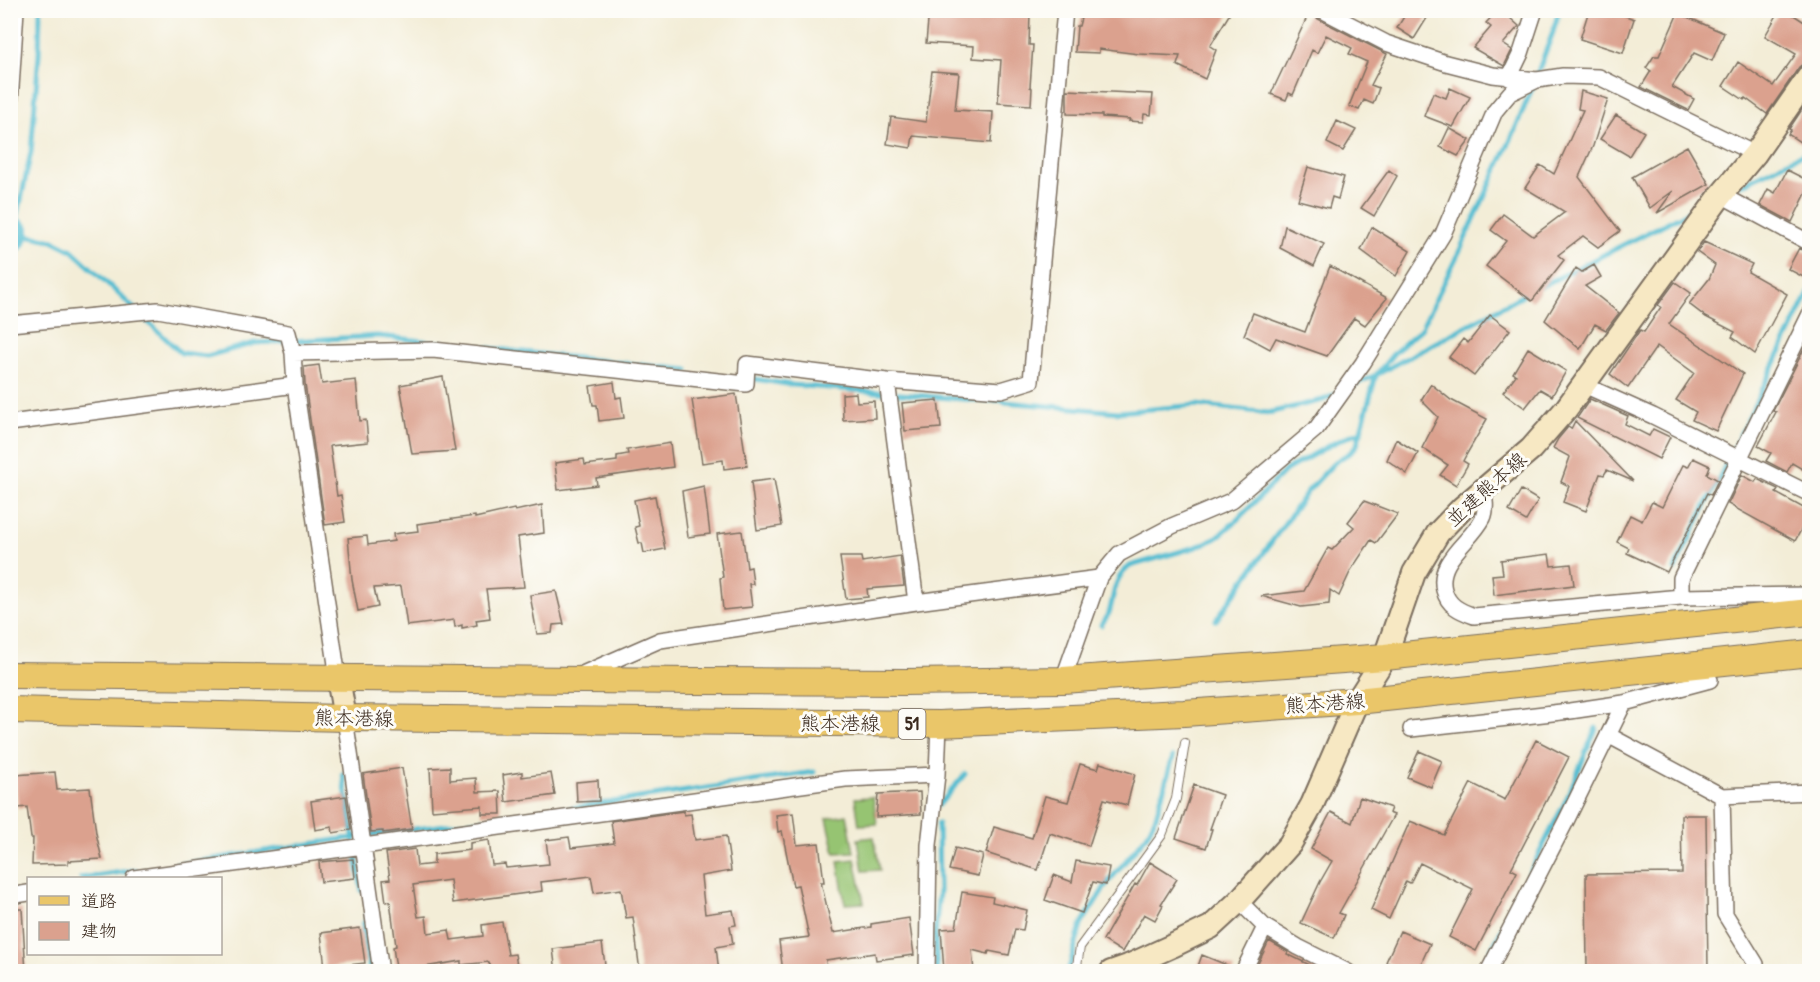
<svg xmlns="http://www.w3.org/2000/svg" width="1820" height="982" viewBox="0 0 1820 982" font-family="'Patrick Hand','Klee One',sans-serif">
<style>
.green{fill:#96c472;stroke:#687748;stroke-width:1.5}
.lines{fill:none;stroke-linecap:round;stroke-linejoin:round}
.stream{stroke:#54bdd1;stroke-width:5}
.river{stroke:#54bdd1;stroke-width:32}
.building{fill:#dba18e}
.lane-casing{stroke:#7b6e5f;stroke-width:10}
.street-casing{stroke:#7b6e5f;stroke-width:18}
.secondary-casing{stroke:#7b6e5f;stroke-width:26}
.primary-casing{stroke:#7b6e5f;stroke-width:28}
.lane{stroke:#fff;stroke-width:8}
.street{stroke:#fff;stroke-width:15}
.secondary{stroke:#f7e8c3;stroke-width:22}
.primary{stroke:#eac669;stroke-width:26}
.labels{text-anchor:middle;stroke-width:6;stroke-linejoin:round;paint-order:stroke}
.shield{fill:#fdfcf7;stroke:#75695f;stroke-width:1.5}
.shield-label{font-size:18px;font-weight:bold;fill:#3b2a1e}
.street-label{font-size:20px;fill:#3b2a1e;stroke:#fdfcf7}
</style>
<rect width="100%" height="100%" fill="#fdfcf7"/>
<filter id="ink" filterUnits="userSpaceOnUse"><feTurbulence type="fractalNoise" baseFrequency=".0167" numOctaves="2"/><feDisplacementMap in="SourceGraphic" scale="12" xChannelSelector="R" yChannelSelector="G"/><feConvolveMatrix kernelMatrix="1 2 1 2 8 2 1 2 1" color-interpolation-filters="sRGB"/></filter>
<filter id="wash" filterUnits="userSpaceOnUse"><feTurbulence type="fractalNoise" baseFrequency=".008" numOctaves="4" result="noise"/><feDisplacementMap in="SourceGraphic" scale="24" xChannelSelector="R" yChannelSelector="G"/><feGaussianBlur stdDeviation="1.35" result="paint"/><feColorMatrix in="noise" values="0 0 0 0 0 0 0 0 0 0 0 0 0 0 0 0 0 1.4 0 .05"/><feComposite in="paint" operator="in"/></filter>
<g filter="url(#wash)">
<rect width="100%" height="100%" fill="#f3edd7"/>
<path class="green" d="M873 797 877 824 859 825 855 798Z
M847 815 854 852 835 853 827 818Z
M874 837 880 870 863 871 858 839Z
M855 859 864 903 845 904 838 861Z"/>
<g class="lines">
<path class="stream" d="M40 10 39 54 31 152 14 233 52 240 72 250 181 353 207 356 255 343 378 336 688 370
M1536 77 1553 32 1559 10
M1741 185 1802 154 1810 152
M1540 287 1706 203
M748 378 793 385 986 401 999 400 1005 402 1118 412 1197 405 1268 413 1323 400 1336 394
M1352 386 1376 375 1529 292
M1675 569 1810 291
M1216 620 1307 492 1335 462 1351 452 1357 445 1376 375 1394 353 1421 329 1459 252 1512 137 1533 86
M1101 625C1104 621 1107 617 1109 613 1115 594 1112 580 1130 566L1196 547 1215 539 1236 521 1286 470 1332 444 1353 434 1361 433
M343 774 354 841
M939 805 965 774
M355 850 362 891
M175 865 362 836 545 812 814 772
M81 878 136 870
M366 915 367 920 363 924 370 972
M937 972 935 934 939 891 938 823
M1068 972 1081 925 1106 885 1147 835 1156 816 1173 757
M1480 972 1567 798 1596 728"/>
<path class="river" d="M10 239 14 233"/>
</g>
<g id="blocks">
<path class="building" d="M929 10 976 13 977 10 1030 13 1029 45H1033L1030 87 1032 88 1031 105 998 103 1001 60 973 58 974 46 926 43Z
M1083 10H1232L1210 46 1216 50 1205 79 1177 65 1180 56 1139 54 1099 49V53L1075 52 1077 26H1079Z
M1408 10H1432L1414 39 1397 28Z
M1498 10H1501L1519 26 1503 44 1512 50 1504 66 1473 48 1491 27 1486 23Z
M1589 10H1610L1634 19 1623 53 1580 39Z
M1780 10H1786L1809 25V62L1804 63 1799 67 1767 114 1745 98 1744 100 1723 86 1738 62 1773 86 1796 54 1765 36Z
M1310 11 1318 19 1387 54 1371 85 1379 88 1373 104 1364 100 1359 110 1349 106 1367 62 1349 54 1352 48 1326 35 1317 53 1312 50 1293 95 1289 93 1286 100 1271 94Z
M1678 13 1724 33 1712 61 1694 53 1672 87 1694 99 1688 110 1641 87 1651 71 1646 68 1654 56H1659Z
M932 71 959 73 955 110 993 112 991 143 913 136 911 148 887 144 891 117 926 122Z
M1450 88 1470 97 1453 127 1424 116 1433 93 1446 98Z
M1067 90 1153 94 1151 115 1144 114 1143 122 1129 121 1130 119 1102 117V115L1067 114Z
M1581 91 1608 99 1593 146 1579 177 1620 231 1598 247 1583 236 1558 255 1564 260 1532 301 1486 266 1506 241 1491 230 1503 214 1533 236 1565 212 1525 188 1540 165 1554 174 1583 110 1578 109Z
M1809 99V148L1788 134 1791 130 1789 129Z
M1616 115 1644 132 1629 156 1600 139Z
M1337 121 1356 130 1343 151 1327 143Z
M1449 128 1470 140 1458 156 1440 147Z
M1687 146 1709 184 1657 213 1673 191 1650 208 1632 177Z
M1308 167 1344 177 1338 199 1332 197 1329 208 1298 200Z
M1389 170 1397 176 1374 216 1361 208Z
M1787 170 1809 181V187L1792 222 1760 205 1768 189 1775 193Z
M1285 226 1324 244 1314 266 1280 248Z
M1372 227 1410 251 1396 276 1361 250Z
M1704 242 1752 264 1748 272 1787 294 1755 354 1732 337 1735 332 1706 317 1689 304 1709 279 1715 265 1697 252Z
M1799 248 1809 253V280L1788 269Z
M1594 265 1601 277 1585 286 1619 313 1606 330 1595 324 1580 349 1545 320 1576 268 1582 272Z
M1330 266 1387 298 1365 325 1354 318 1327 356 1276 338 1270 349 1244 335 1253 313 1305 332Z
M1675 282 1691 293 1669 324 1743 374 1716 431 1692 420 1696 412 1676 400 1694 373 1657 346 1628 388 1610 374 1640 330 1644 332 1661 307 1658 305Z
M1490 315 1510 330 1474 376 1449 357 1463 339 1468 343Z
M1809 339V473L1792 463 1787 472 1766 461 1771 453 1758 446 1776 412 1773 411Z
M1528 348 1566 371 1552 396 1540 389 1525 408 1503 392 1516 375 1513 373Z
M319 365 322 384 356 380 360 421 366 420 368 442 330 446 337 496 341 495 345 522 325 525 305 384 304 367Z
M443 377 455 451 412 454 400 385Z
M614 382 616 398 621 397 624 418 599 421 597 405H593L590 386Z
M1431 384 1451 400 1487 419 1465 457 1463 461 1468 464 1456 485 1440 475 1448 465 1422 448 1438 417 1421 400Z
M856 393 857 402 874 401 875 418 843 420 842 394Z
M736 394 747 466 724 469 723 460 702 463 692 400Z
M1590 399 1628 416 1625 424 1649 436 1653 429 1670 437 1659 459 1577 418Z
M938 400 941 428 905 431 902 403Z
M1575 421 1633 481 1607 470 1604 475 1600 474 1586 511 1563 502 1569 486 1561 482 1570 457 1553 448 1558 439 1568 427 1571 429Z
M1396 439 1418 453 1407 474 1387 460Z
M670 443 673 467 596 478 597 485 558 490 555 463 584 459 585 465 617 461V456L628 454 627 450Z
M1693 458 1710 466 1707 474 1718 480 1711 495 1707 493 1667 572 1627 553 1629 548 1617 542 1630 515 1642 521 1652 502 1662 507 1683 465 1688 467Z
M1742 475 1755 482 1757 479 1778 489 1776 493 1809 511V515L1795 541 1728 504Z
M774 479 782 526 757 530 751 482Z
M704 486 710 534 688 537 682 491Z
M1521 490 1538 500 1526 521 1509 511Z
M655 496 665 549 644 553 642 543H639L635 527 639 526 634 500Z
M1364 501 1398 514 1376 543 1371 540 1351 570 1339 596 1330 590 1329 604 1301 607 1261 596 1304 591 1328 548 1332 550 1354 527 1348 522Z
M542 505 544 533 518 537 524 587 486 589 490 618 476 620 477 625 462 628V625L455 627 454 620 407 626 401 586 374 588 378 607 358 611 352 580 348 538 367 536 368 545 394 541 393 534 418 531 417 524 475 516V518L514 509 515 511Z
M742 531 747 568 751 567 753 584H749L752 607 723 610 720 578 723 577 717 534Z
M1549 554 1551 566 1571 564 1574 585 1494 595 1492 575 1503 574 1501 560Z
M900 556 904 586 867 589 868 597 846 599 840 557H861L862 562Z
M556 591 564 624 553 625 552 633 537 634 530 595Z
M1536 740 1569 757 1511 869 1517 872 1476 951 1449 937 1473 889 1420 863 1410 883 1406 881 1389 919 1371 910 1410 821 1444 835 1471 783 1505 800Z
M1419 751 1442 761 1431 787 1407 777Z
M1100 763 1135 774 1127 805 1104 799 1089 846 1050 833 1038 870 986 853 994 827 1032 838 1045 796 1068 802 1080 764 1098 769Z
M450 767V780L476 778 477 792 500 791 501 814H482V806L432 810 430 768Z
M402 768 412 829 383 833V831L371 832 363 774Z
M55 772 57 790 90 788 96 833 102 859 68 861V864L32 865 33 838H31L27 807 18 808 15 775Z
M522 772V777L551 773 555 795 506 802 503 775Z
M598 780 599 801 577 802 576 782Z
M1194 785 1222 795 1210 829H1212L1206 848 1176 838Z
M920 792 921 814 876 817 878 794Z
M346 796 351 830 333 833 332 827 315 830 311 801Z
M1360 797 1391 808 1389 813 1394 815 1339 913 1344 915 1334 938 1301 923 1320 882 1332 861 1311 849 1331 812 1352 823Z
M684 811V815L691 814 695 840 726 836 731 871 701 876 705 914 733 910 736 925 730 926 733 944 716 947 719 972H640L633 917 626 918 621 889 594 893 591 876 541 882 542 891 453 903 450 880 413 885 418 917 426 916 428 933 449 930 451 940 483 936 482 925 502 922 508 955 515 954 518 972H491L489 962 461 965V961L406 970V967L396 968 393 947 396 946 390 901 386 902 383 880 390 879 386 853 415 849 417 866 434 864V854L470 850V843L489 840 492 865 505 864 506 868 549 864 546 840 569 837 571 848 614 843 611 821Z
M793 813 797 845 819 843 824 882H821L833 933 871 927V924L909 918 914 955 876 960 875 953 826 960 827 972H783L779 941 809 937 798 885 793 886 782 831 778 832 776 815Z
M1681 815H1706L1708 972H1587L1586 874 1682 873Z
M955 848 983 855 978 876 949 870Z
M353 859 355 878 321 882 319 862Z
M1076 861 1109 867 1106 885 1093 882 1082 913 1045 900 1054 875 1072 882Z
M1150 862 1177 879 1161 904 1163 905 1155 920 1144 914 1122 952 1103 940 1135 884 1137 885Z
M962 892 993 897 992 902 1027 910 1023 930 1015 929 1009 955 989 951 988 954 972 950 974 972H944L941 929 956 928Z
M10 909H22L26 972H10Z
M360 928 365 963 325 968 321 933Z
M1400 931 1430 944 1417 972H1408L1386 962Z
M1269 941 1288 952 1287 954 1324 972H1254Z
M602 943 606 972H556L553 949Z
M1202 955 1234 968 1233 972H1196Z"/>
</g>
</g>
<g filter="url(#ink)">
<use href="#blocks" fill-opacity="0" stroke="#7b6e5f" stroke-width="1.5"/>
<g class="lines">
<g class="lane-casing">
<path id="lane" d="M1076 972 1080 947 1162 835 1176 799 1185 743"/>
</g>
<g class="street-casing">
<path id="street" d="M1322 10 1386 43 1446 63 1493 75 1537 80 1563 76 1599 77 1755 154
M1509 78 1521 53 1535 10
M10 103 16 10
M1721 195 1810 243
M10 324 158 310 288 333 293 353 295 385 338 678
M293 353 433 350 746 384 747 364 887 381 1001 390 1031 381 1065 10
M887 381 916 602
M1584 385 1653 416 1810 494
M10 423 295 385
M1483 490C1485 499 1487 509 1483 518 1471 542 1436 560 1444 590 1448 606 1460 611 1474 616L1681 597 1810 595
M1681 597V578L1810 314
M580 675 660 640 916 602 1099 578
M1063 680 1099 578 1119 554 1172 526 1231 501 1316 429 1363 363 1443 234 1495 111 1510 93 1537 80
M345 718 381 972
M1411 729 1570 711 1624 703 1710 680
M1608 735 1722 796 1810 792
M1722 796 1725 914 1756 964V972
M134 878 845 779 937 775
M10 896 28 893
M1239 901 1265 927 1298 947 1348 972
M927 972 929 845 937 775 939 724
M1243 972 1265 927
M1488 972 1566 821 1624 703"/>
</g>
<g class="secondary-casing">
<path id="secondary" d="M338 678 345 718
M1111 972 1128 966 1172 946 1211 927 1239 901 1290 844 1312 805 1357 701 1385 657 1414 573 1438 533 1462 508 1531 449 1566 409 1721 195 1755 154 1810 75"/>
</g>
<g class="primary-casing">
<path id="primary" d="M10 675 694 681 905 682 1063 680 1385 657 1810 612
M10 710 345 718 939 724 1184 713 1357 701 1810 653"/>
</g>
<use href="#lane" class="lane"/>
<use href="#street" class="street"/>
<use href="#secondary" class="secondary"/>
<use href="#primary" class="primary"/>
</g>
</g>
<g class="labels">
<rect class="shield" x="898.5" y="709" width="27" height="30" rx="4.5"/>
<g class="shield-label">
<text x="912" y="730">51</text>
</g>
<g class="street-label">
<text transform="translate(1486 489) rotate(-42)" y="7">並建熊本線</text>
<text transform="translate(1325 703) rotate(-4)" y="7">熊本港線</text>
<text transform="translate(354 718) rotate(1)" y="7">熊本港線</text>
<text x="840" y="730">熊本港線</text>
</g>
</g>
<rect width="1820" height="982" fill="none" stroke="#fdfcf7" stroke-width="36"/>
<rect x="27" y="877" width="195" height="78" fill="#fdfcf7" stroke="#afa8a0" stroke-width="1.5"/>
<rect x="39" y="896" width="30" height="9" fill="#eac669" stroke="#afa8a0" stroke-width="1.5"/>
<text x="81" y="907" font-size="18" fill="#3b2a1e">道路</text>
<rect x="39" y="922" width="30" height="18" fill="#dba18e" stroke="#afa8a0" stroke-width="1.5"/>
<text x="81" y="937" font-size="18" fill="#3b2a1e">建物</text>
</svg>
